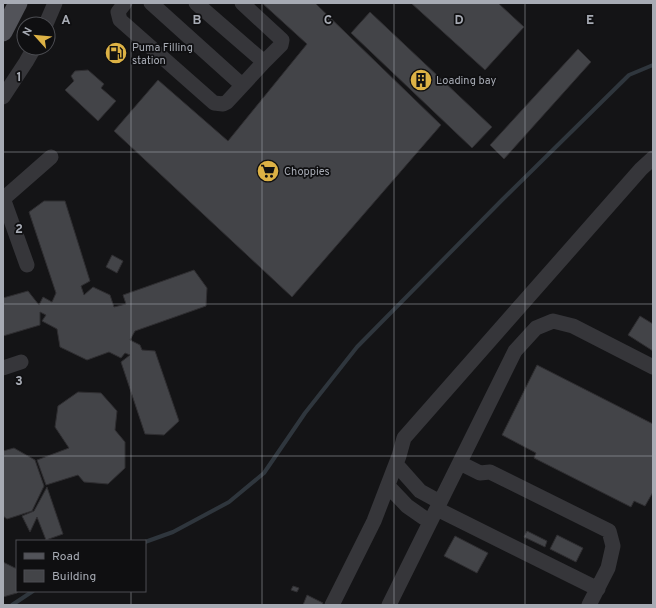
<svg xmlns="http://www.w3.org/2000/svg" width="656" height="608" viewBox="0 0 656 608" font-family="Overpass,sans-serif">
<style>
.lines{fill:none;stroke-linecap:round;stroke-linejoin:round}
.stream{stroke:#2f363d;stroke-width:4}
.building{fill:#434448;stroke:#2f2e31}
.minor{stroke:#36363a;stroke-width:15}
.major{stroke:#525359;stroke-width:19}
.grid{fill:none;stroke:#a7abb4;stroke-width:1;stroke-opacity:0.55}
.labels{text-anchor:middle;stroke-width:3.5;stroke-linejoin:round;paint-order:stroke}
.poi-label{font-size:11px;fill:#a7abb4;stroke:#0f0f11;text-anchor:start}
.grid-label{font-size:13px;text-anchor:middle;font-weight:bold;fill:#a7abb4;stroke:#0f0f11;stroke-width:3.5;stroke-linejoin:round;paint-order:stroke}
</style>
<rect width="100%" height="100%" fill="#141416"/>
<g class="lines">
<path class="stream" d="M145 542 173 532 229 502 264 473 305 413 357 347 502 200 629 75 653 65
M12 605 33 591"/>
</g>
<path class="building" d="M262 3H315L441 125 292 297 114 131 158 80 228 141 307 44Z
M411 3H498L524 27 485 70Z
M370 12 492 127 472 148 351 33Z
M578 49 591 62 504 159 490 145Z
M88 70 104 84 101 88 116 101 98 121 65 90 74 81 71 76 75 71Z
M44 201H65L90 281 81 286 84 295 93 287 110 295 114 307 126 304 123 295 194 270 207 288 206 306 135 331 130 340 140 345 142 350 155 351 179 421 164 435 145 434 121 362 130 355 125 353 121 358 109 352 87 360 60 347 57 329 42 321 46 315 40 312V325L3 336V298L28 291 39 305 43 297 52 302 56 293 29 212Z
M112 255 123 261 117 273 106 267Z
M640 316 653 324V351L628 335Z
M537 365 653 424V492L645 506 634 501 631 507 534 458 536 453 502 435Z
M78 392 101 393 117 411 115 430 125 442V468L108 484 84 482 78 475 46 485 37 460 69 448 55 427 58 406Z
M14 448 35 460 44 486 32 511 7 519 3 516V451Z
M47 487 63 534 46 540 37 517 30 532 22 516 34 511Z
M527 531 547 541 545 547 524 537Z
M557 535 583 548 576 562 550 549Z
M455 536 488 553 477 573 444 556Z
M3 562 17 569V591H18L17 593 3 597Z
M293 586 299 588 297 592 291 590Z
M307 595 323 603 322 605H303Z"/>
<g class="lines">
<path class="minor" d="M125 3 118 12 120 20 214 103 223 104 227 102 264 62 196 3
M151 3 242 85
M242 3 282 40 281 45 264 62
M46 24 55 3
M3 97 26 62 34 48
M3 198 27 265
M3 199 51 157
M3 368 21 362
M460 463 480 473 490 472 609 531 613 546 608 568 589 605
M396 464 420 491 440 502
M388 486 407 506 430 522
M437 509 598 589
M332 605 374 521 399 456 404 438 641 169 653 158
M389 605 515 351 536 328 553 321 573 326 653 367"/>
<path class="major" d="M3 32 18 3"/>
</g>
<path class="grid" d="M131 3V541M262 3V605M394 3V605M525 3V605M3 152H653M3 304H653M3 456H653M131 591V605"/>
<defs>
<g id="fuel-disc" transform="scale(1.15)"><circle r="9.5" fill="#ddb245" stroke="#0f0f11"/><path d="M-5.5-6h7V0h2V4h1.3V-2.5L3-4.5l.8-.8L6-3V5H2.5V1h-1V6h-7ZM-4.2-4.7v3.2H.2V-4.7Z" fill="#111"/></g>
<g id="building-disc" transform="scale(1.15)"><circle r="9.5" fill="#ddb245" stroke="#0f0f11"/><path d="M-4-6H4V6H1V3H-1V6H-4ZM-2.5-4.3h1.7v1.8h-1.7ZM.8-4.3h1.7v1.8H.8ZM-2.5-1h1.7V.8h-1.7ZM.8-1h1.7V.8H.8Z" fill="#111"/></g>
<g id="supermarket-disc" transform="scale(1.15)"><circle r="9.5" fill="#ddb245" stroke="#0f0f11"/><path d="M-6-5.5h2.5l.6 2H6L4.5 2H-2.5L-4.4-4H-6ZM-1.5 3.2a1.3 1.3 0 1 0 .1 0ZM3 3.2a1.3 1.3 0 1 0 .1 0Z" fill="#111"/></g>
</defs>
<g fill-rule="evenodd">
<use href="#fuel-disc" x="116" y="53"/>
<use href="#building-disc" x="421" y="80"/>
<use href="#supermarket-disc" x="268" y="171"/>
</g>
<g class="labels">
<g class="poi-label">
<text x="132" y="51">Puma Filling<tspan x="132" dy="13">station</tspan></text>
<text x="436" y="84">Loading bay</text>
<text x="284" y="175">Choppies</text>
</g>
</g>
<g class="grid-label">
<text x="66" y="24">A</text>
<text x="197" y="24">B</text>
<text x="328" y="24">C</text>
<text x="459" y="24">D</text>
<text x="590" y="24">E</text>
<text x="19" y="81">1</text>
<text x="19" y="233">2</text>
<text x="19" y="385">3</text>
</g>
<rect width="656" height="608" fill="none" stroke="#a7abb4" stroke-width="8"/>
<rect x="16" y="540" width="130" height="52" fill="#0f0f11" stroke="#4c4d52"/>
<rect x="24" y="553" width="20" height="6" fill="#525359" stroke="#4c4d52"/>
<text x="52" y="560" font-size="12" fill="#a7abb4">Road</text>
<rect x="24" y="570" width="20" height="12" fill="#434448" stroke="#4c4d52"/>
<text x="52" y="580" font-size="12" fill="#a7abb4">Building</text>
<g transform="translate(36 36) rotate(297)"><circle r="19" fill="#0f0f11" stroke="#4c4d52"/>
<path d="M0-3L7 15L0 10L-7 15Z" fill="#ddb245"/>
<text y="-6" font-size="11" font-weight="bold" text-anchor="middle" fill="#a7abb4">N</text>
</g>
</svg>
